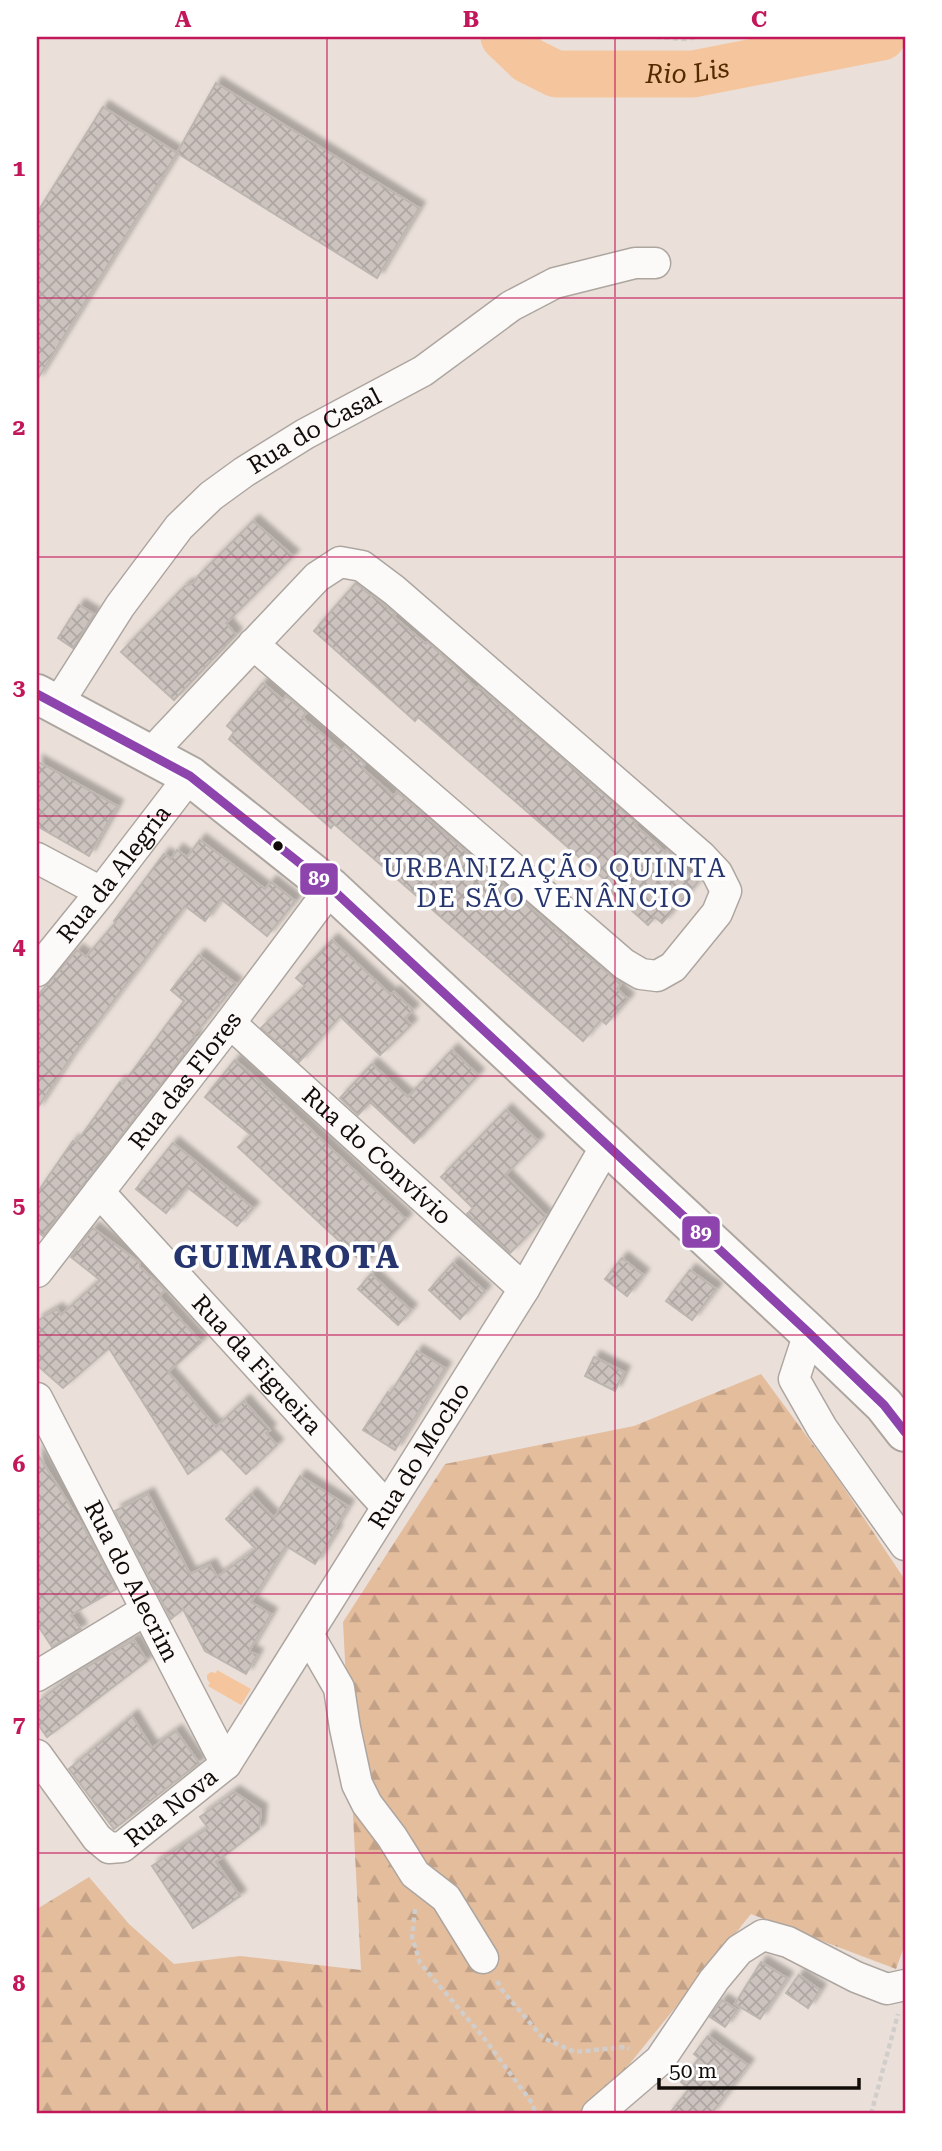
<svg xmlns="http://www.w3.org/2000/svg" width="942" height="2151" viewBox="0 0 942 2151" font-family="'Roboto Serif',serif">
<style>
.forest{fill:url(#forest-firs)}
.water{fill:#f5c59d}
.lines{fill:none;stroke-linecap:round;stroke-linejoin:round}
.river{stroke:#f5c59d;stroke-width:47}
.building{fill:url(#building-cross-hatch);stroke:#bdb6b0;stroke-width:2;filter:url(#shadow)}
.street-casing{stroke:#ada6a0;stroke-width:33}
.secondary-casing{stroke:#ada6a0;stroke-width:42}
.path{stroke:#d0cdcb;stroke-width:4.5;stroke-dasharray:5 3.5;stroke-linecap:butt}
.street{stroke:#fcfaf9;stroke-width:30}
.secondary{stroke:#fcfaf9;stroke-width:38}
.bus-1-casing{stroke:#fff;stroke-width:14}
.bus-1{stroke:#8e44ad;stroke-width:9}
.grid{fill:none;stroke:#c2185b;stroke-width:2;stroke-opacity:0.55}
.bus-dot{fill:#120c08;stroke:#fff;stroke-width:2.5}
.labels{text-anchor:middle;stroke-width:7;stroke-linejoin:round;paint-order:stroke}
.street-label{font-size:24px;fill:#120c08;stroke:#fff}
.water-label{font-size:26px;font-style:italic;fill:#542b00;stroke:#fff}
.neighbourhood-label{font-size:26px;letter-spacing:2px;fill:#27356e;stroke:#fff}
.district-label{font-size:32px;font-weight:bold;letter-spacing:2px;fill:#27356e;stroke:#fff}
.line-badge{stroke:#fff;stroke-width:2.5}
.badge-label{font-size:19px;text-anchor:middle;font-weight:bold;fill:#fff}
.neatline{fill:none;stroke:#c2185b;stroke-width:2.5}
.grid-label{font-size:23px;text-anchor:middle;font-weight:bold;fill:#c2185b}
</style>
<defs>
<pattern id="forest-firs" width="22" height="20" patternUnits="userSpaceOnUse" patternTransform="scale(1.75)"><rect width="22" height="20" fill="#e4bd9d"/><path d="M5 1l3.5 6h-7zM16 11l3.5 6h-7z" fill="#c3a186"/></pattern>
<pattern id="building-cross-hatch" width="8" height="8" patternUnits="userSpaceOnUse" patternTransform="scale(1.75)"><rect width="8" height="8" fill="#ccc3be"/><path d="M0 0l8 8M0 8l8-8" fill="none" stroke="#aea6a2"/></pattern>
<filter id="shadow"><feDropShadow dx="6" dy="-6" stdDeviation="2" flood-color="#0004"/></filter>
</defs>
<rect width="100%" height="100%" fill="#eae0d9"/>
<path class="forest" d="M761 1374 836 1476 905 1580V1944L896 1969 751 1914 589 2114H37V1909L89 1877 129 1924 174 1964 240 1956 361 1970 343 1622 445 1464 634 1426Z"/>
<path class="water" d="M217 1670 251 1689 241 1705 208 1686 210 1683 207 1679V1675L211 1672 216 1673Z"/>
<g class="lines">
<path class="river" id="s1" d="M504 37 528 60 556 74H693L882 37"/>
</g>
<path class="building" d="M216 83 419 208 377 278 177 153Z
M103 107 177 153 37 380V213Z
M253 521 293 556 226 623 236 635 174 700 121 652 185 586 194 583 198 576Z
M356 583 371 596 372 595 383 604 395 614 393 616 426 644 428 642 477 689 479 687 637 823 635 825 665 852 667 850 686 866 684 869 698 882 662 923 655 917 648 925 610 891 613 887 546 828 418 717 415 721 314 631Z
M79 605 94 614 73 648 58 638Z
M263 683 283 700 286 696 306 713 302 717 342 751 346 747 365 764 362 768 394 796 397 792 577 948 621 984 617 989 628 999 606 1024 601 1020 583 1041 334 824 331 828 229 739 234 732 227 726Z
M37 761 117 806 89 856 37 826Z
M200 840 265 889 271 882 295 901 267 936 221 899 205 921 185 906 69 1060 37 1109V996L77 950 86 957 116 922 114 921 164 854 171 859 177 850 187 857Z
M332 940 391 995 394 992 413 1010 405 1018 411 1025 380 1055 340 1016 299 1062 261 1028 305 986 296 978Z
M199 955 236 984 193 1036 196 1037 178 1062 43 1236 37 1231V1193L73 1141 76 1143 120 1082 123 1084 184 1001 171 990Z
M452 1050 478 1075 414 1143 370 1102 358 1115 340 1098 372 1064 408 1097Z
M235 1060 256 1078 406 1219 364 1264 238 1147 251 1135 205 1097Z
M506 1110 538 1141 505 1175 546 1216 510 1253 467 1214 473 1208 441 1177Z
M173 1143 253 1208 237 1226 187 1187 166 1213 136 1189Z
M93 1228 140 1263V1267L165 1290 159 1296 201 1342 168 1372 216 1427 244 1401 270 1430 266 1433 277 1445 246 1474 221 1448 188 1474 109 1348 63 1388 37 1365V1321L57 1309 61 1315 100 1280 71 1257Z
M622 1258 643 1275 627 1296 605 1279Z
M453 1263 485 1291 460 1319 429 1290Z
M690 1270 716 1289 692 1320 666 1301Z
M371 1274 411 1310 398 1325 358 1289Z
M417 1351 445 1368 395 1450 363 1430 388 1392 390 1394Z
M594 1357 624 1372 615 1391 585 1376Z
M37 1453 84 1528 116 1589 71 1615 81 1629 52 1647 37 1624Z
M300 1476 348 1506 334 1529 336 1531 315 1564 286 1546 251 1602 271 1614 249 1651 257 1655 246 1674 205 1651 183 1609 171 1619 115 1511 148 1494 190 1574 210 1565 217 1577 256 1549 226 1519 251 1494 274 1518Z
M134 1640 147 1661 47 1737 37 1723V1703L71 1676Z
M132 1716 152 1748 176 1731 199 1763 114 1829 69 1769Z
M234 1792 261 1810 259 1829 216 1862 240 1896 193 1928 152 1866 208 1828 200 1817Z
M761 1962 787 1978 760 2019 735 2004Z
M799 1975 820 1990 808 2008 786 1993Z
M722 2000 737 2010 725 2027 710 2017Z
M708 2036 748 2065 711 2114H669L689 2089 681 2082 699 2058 694 2054Z"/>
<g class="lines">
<g class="street-casing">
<g id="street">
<path id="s2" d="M57 705 120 606 179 527 211 496 244 472 305 434 423 371 511 306 555 283 635 263H655"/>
<path d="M150 754 317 577 340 562 362 566 394 590 701 856 717 873 726 891 717 913 673 967 657 976 641 974 624 964 253 644"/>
<path d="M37 858 101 892"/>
<path id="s3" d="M37 971 101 892 190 776"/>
<path id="s4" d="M230 1023 524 1289"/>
<path id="s5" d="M99 1192 387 1507"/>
<path id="s6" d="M37 1272 230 1023 331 888"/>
<path d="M809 1333 794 1379 822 1428 905 1545"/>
<path id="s7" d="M37 1398 226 1764"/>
<path d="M308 1634 339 1688 345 1728 357 1784 367 1804 392 1837 415 1874 446 1898 483 1958"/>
<path d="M37 1676 146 1610"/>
<path id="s8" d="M37 1755 97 1838 109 1848 122 1847 226 1764 524 1289 607 1144"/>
<path d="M597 2114 660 2060 714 1980 739 1950 763 1935 788 1942 856 1977 887 1989 905 1985"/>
</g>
</g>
<g class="secondary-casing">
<path id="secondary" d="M37 694 190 776 331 888 809 1333 884 1405 905 1432"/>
</g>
<path class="path" d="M656 37 686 39 697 37
M415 1909 412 1937 420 1963 484 2038 532 2103 536 2114
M497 1981 502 1990 543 2038 575 2052 625 2047 629 2049
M871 2114 898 2014"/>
<use href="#street" class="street"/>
<use href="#secondary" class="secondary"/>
<g class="bus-1-casing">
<path id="bus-1" d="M37 694 190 776 331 888 809 1333 884 1405 905 1432"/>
</g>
<use href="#bus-1" class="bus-1"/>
</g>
<path class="grid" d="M327 37V2114M615 37V2114M37 298H905M37 557H905M37 816H905M37 1076H905M37 1335H905M37 1594H905M37 1853H905"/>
<circle class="bus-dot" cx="278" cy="846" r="6"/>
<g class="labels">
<g class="street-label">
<text dy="8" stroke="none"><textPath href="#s2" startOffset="383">Rua do Casal</textPath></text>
<text dy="8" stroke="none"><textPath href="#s3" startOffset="124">Rua da Alegria</textPath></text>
<text dy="8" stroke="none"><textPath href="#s6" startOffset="242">Rua das Flores</textPath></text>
<text dy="8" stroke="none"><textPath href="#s4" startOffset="198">Rua do Convívio</textPath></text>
<text dy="8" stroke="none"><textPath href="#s5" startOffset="234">Rua da Figueira</textPath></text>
<text dy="8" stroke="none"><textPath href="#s8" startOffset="628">Rua do Mocho</textPath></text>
<text dy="8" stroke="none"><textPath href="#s7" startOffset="206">Rua do Alecrim</textPath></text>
<text dy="8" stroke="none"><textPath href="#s8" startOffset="194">Rua Nova</textPath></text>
</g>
<g class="water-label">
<text dy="9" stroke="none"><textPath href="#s1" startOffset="196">Rio Lis</textPath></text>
</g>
<g class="neighbourhood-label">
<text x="555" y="877">URBANIZAÇÃO QUINTA<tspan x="555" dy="30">DE SÃO VENÂNCIO</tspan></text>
</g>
<g class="district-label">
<text x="287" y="1268">GUIMAROTA</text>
</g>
</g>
<g class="line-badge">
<rect x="299" y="862" width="40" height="34" rx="7" fill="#8e44ad"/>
<rect x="681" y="1215" width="40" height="34" rx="7" fill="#8e44ad"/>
</g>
<g class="badge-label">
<text x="319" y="885">89</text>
<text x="701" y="1239">89</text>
</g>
<rect width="942" height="2151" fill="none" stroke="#ffffff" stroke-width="77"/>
<path d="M659 2078v10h200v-10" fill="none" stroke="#120c08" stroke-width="3.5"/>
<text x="669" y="2078" font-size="21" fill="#120c08" stroke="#ffffff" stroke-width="5" paint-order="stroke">50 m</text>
<rect x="38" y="38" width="866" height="2074" class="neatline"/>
<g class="grid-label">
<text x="183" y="27">A</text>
<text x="471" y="27">B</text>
<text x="759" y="27">C</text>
<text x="19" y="176">1</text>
<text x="19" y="435">2</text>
<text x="19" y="695">3</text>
<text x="19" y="954">4</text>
<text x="19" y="1213">5</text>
<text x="19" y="1472">6</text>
<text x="19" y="1732">7</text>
<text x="19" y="1991">8</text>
</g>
</svg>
